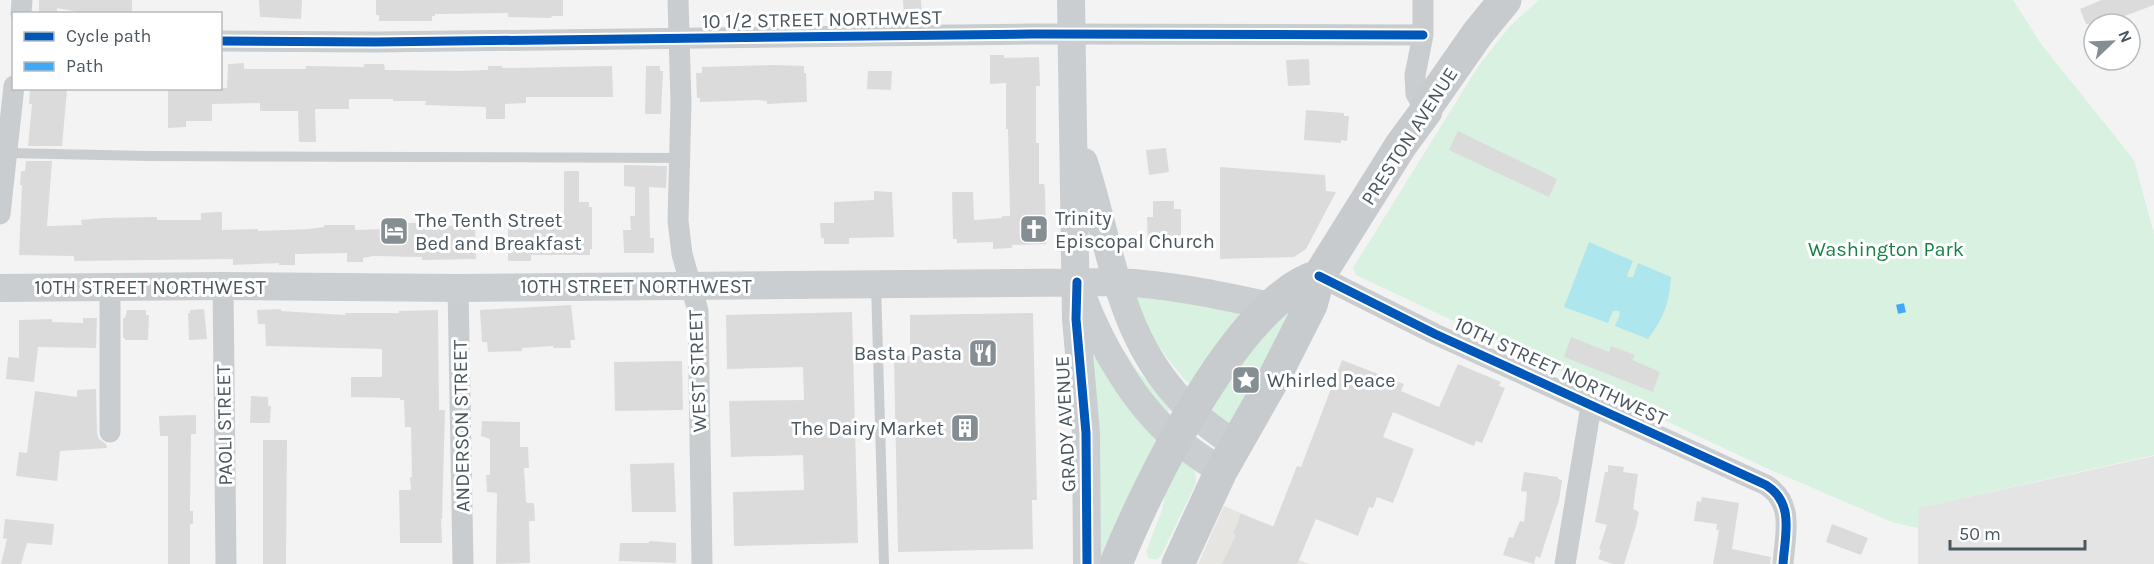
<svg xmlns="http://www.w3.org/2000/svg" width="2154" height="564" viewBox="0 0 2154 564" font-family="Karla,sans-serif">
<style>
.commercial{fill:#e7e5e2}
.education{fill:#e5e4e5}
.green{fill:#d8f1e0}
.water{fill:#aee6ed}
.building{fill:#dbdbdc}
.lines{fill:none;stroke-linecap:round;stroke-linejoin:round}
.lane{stroke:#cacdcf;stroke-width:10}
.street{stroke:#cacdcf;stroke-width:21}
.secondary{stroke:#cbced0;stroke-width:28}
.primary{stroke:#c8cbce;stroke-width:33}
.quiet{stroke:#3fa9f5;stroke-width:8;stroke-dasharray:15 8;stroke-linecap:butt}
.cycleway-casing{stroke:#fff;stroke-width:13}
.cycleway{stroke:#0057b8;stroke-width:9}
.labels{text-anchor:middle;stroke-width:6;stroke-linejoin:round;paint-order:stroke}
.street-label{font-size:20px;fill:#4a575f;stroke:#fff}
.poi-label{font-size:20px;fill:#4a575f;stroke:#fff;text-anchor:start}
.park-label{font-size:20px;fill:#198145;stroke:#fff}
</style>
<rect width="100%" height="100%" fill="#f3f3f3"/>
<path class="commercial" d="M1224 506 1307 540 1299 560 1310 564H1198Z"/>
<path class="education" d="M2154 456V564H1918V508Z"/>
<path class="green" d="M1539 0H2013L2041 44 2134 160 2154 234V455L1919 508 1918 528 1892 522 1764 467 1356 275 1353 268 1479 65 1511 25Z
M1135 291 1245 313 1192 387C1167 360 1142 328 1135 291Z
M1299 300 1231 425 1211 408 1257 340Z
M1090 342 1160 441 1107 564H1096Z
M1123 349 1136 369 1146 380 1165 394 1173 410 1166 412 1136 376Z
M1181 459 1195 468 1196 483 1161 556 1157 559H1149L1146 552 1162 510 1169 475Z"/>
<path class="water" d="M1589 242 1633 261 1627 275 1628 277H1633L1638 263 1671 277C1669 304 1664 317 1648 339L1615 326 1620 314 1619 311H1613L1608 323 1564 307Z"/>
<path class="building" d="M39 0H58L57 2 58 0H132V14H90L57 8V14H39Z
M259 0H302L301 19 260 17Z
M376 0H563V16H552L551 18 508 17V13L435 14V16H432V21H379V15H376Z
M903 0H921L922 17H904Z
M2101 0H2154V5L2119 18 2120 20 2110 24H2086L2080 9Z
M990 55H1004V58L1039 57 1040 86H1036V143H1039V184H1044L1045 190 1046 244 1012 245V248L993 249V242L957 243V239H953L952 192H973L974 220 1002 218V216H1010L1008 129H1006V83L990 84Z
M1309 59 1310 85 1288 86 1286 60Z
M244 63V69H306V66L364 67V64H384L385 70 460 71 488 70V66H502V68L612 66 613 97H526V103L505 104V119H486V107L425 105 426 101H393V99H349V109H315L316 142H299L298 111H260V103L212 104V121H186V127L168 128V88H227L228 64Z
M774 65 804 66V73H806L807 102 767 104V101L759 100 700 102V98H697L696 73H702V67Z
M646 66H660V71H663L661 114H645Z
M868 71H892L891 90 867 89Z
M30 88 67 90 62 146H28L32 104H29Z
M1306 110 1344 113V116H1349L1347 141 1341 140V143L1304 140Z
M1458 131 1557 179 1549 197 1449 150Z
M1166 148 1169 172 1149 175 1146 150Z
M26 161H52L47 226 82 225 81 220 102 218 157 217V220H201V213L222 212V230L258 229V231L309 229 324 227V225H355V230L382 229V225H385L384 219H406V223H445V226L475 225 476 259 422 260V257L373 256 363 258V262H347V253L295 254V265H279V263L233 265V259L74 261V256L19 255 22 185H20L21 171H25Z
M624 165 667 166 666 188 649 187 650 238H654V253H624L623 230H631L630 216H635V187L624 186Z
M1220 167 1325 175 1326 191 1336 192 1306 249 1294 257 1220 259Z
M564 171H579V202H589V207H592V249H590V255H531V261H508V218L564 220Z
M874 191 892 192 894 237 849 238V244H824V238H821L820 223H834V202L874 200Z
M1153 201H1174V209H1181V241L1148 242 1147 217H1153Z
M571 305 575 340H570L571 348H553V346L522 348V351L488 352 487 342H482L480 310Z
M204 309 207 339 189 340 188 313H190V310Z
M281 309V311L345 315V313H399V311L438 310 439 410H445L442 519H441L442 543H400L399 490H411L410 477H412L411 427H405L404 400H400V398L351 397V377H382V349L266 346 265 324H258L257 310Z
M127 310H146V315H149L148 340H125V338H123V318H125Z
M852 312 858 543 734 546 733 492 804 490 803 455 731 457 729 401 804 400 803 367 727 369 726 315Z
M1033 313 1037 500H1032L1033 549 898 552 894 357 910 356V315Z
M83 318H97L96 348 38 347 34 382 6 379 8 357 19 358V320L52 319V322L83 323Z
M1571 337 1609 352 1611 346 1635 355 1632 360 1660 372 1653 392 1564 357Z
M1342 360 1404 384 1401 391 1439 407 1458 364 1501 382 1499 386 1505 388 1482 443 1476 441 1474 446 1393 412 1383 437 1414 449 1393 503 1377 497 1373 508 1369 507 1358 536 1316 519 1297 564H1222L1236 535 1233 534 1241 514 1273 527 1297 466 1301 467Z
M682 361 683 410 615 411 614 362Z
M96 389 97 433 99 439 106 444 107 448 60 451 57 481 16 476 19 452 27 453 35 391 77 397V390Z
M251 396 268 397V406H271L270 423H250Z
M196 415V434H191L190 511H193V524H190V564H168V436H160L159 416Z
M482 421 520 422V447H528L529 468H524L526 501 527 503H534L535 521H529L530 563 496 564 497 493 487 492 486 475H490V439L481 436Z
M263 440H287L286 564H263Z
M674 463 676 512H632L630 464Z
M1608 465 1624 467 1623 472 1638 474 1633 509 1639 512 1636 526 1624 564H1613L1598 559 1601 550 1599 549 1607 525 1595 522 1605 472H1608Z
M1524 472 1558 477V479L1562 480 1559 500 1540 558 1536 556 1534 564 1503 555 1509 537 1513 538 1520 521 1524 522 1527 492 1521 491Z
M1702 497 1739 503 1732 549 1771 557 1770 564H1713L1719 530H1716L1717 524 1694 521 1697 501 1701 502Z
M5 519 54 524 52 545 27 543 21 564H1L7 539 3 538Z
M1832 524 1868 538 1861 555 1826 542Z
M649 541 676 543V563L619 561 620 543H649Z"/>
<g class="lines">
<path class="lane" d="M6 153 149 156 680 158
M876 284 884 564"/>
<path class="street" d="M678 0 681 103 678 221 682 254 698 311 702 564
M1423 0V35L1415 75 1416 94 1426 111
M21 14 22 0
M220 41 376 42 1032 34 1423 35
M0 214 14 86
M1319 276 1435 334 1766 485C1795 503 1785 535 1783 564
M223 286 226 564
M110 287V432
M458 288 463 564
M1565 564 1591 406"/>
<path class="secondary" d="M1071 0 1076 319 1086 433 1087 564
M1084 162C1113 252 1118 343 1192 411 1205 424 1221 434 1235 445
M0 288 223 286 458 288 1116 282C1168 284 1219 295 1270 306
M1083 298C1102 347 1135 405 1176 439 1190 451 1206 461 1221 471"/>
<path class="primary" d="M1116 564C1146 489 1238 298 1319 276
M1178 564 1221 471 1275 376 1311 305 1319 276 1401 145 1426 111 1427 106 1478 33 1505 0"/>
<path class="quiet" d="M1900 304 1902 313"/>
<g class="cycleway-casing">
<path id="cycleway" d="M220 41 376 42 1032 34 1423 35
M1319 276 1435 334 1766 485C1795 503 1785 535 1783 564
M1077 282 1076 319 1086 433 1087 564"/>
</g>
<use href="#cycleway" class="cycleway"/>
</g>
<defs>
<g id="church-square" transform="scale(1.5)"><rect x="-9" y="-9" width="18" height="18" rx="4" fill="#858e93" stroke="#fff"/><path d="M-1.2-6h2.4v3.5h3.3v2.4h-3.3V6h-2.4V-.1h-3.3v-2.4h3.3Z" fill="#fff"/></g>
<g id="hotel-square" transform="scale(1.5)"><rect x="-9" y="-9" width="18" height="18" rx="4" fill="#858e93" stroke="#fff"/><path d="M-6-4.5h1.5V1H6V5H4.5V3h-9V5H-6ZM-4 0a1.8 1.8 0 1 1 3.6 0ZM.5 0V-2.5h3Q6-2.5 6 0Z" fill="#fff"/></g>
<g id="restaurant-square" transform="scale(1.5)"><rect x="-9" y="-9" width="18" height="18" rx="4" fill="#858e93" stroke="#fff"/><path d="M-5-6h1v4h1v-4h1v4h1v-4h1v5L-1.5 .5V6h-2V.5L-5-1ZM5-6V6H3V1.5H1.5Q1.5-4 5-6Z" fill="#fff"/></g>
<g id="sight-square" transform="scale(1.5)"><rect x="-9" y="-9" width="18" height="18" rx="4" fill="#858e93" stroke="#fff"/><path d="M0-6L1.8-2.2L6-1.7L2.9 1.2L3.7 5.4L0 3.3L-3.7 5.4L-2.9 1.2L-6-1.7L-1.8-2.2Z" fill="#fff"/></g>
<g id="building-square" transform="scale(1.5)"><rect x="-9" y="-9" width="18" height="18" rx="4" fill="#858e93" stroke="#fff"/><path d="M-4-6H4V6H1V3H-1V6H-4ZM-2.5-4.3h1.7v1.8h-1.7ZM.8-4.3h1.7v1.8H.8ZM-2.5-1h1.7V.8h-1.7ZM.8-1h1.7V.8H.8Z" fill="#fff"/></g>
</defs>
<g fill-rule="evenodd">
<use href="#church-square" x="1034" y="229"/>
<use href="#hotel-square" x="394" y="231"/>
<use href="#restaurant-square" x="983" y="353"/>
<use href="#sight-square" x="1246" y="380"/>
<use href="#building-square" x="965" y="428"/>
</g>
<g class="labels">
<g class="street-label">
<text transform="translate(822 19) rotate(-1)" y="7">10 1/2 STREET NORTHWEST</text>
<text transform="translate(1409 136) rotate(-57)" y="7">PRESTON AVENUE</text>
<text x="636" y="293">10TH STREET NORTHWEST</text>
<text x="150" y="294">10TH STREET NORTHWEST</text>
<text transform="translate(697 371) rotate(-92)" y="7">WEST STREET</text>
<text transform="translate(1561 371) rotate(25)" y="7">10TH STREET NORTHWEST</text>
<text transform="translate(1065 424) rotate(-93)" y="7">GRADY AVENUE</text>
<text transform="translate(224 425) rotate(-91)" y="7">PAOLI STREET</text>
<text transform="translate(461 426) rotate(-91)" y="7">ANDERSON STREET</text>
</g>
<g class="poi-label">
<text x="1055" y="225">Trinity<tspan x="1055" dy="23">Episcopal Church</tspan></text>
<text x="415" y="227">The Tenth Street<tspan x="415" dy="23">Bed and Breakfast</tspan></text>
<text x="962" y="360" text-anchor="end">Basta Pasta</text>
<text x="1267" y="387">Whirled Peace</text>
<text x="944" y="435" text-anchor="end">The Dairy Market</text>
</g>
<g class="park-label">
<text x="1886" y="256">Washington Park</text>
</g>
</g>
<rect x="12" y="12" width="210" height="78" fill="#ffffff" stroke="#b7bcbf" stroke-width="1.5"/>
<rect x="24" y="32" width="30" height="9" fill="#0057b8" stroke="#b7bcbf" stroke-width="1.5"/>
<text x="66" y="42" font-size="18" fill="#4a575f">Cycle path</text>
<rect x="24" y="62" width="30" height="9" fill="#3fa9f5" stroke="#b7bcbf" stroke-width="1.5"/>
<text x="66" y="72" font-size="18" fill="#4a575f">Path</text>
<g transform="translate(2112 42) rotate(67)"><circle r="28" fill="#ffffff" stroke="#b7bcbf" stroke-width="1.5"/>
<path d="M0-4.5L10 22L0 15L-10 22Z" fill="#858e93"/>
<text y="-9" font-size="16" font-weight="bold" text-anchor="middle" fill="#4a575f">N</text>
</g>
<path d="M1950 540v9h135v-9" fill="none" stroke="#4a575f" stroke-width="3"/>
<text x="1959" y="540" font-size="18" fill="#4a575f" stroke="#ffffff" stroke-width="4.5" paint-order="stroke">50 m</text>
</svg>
